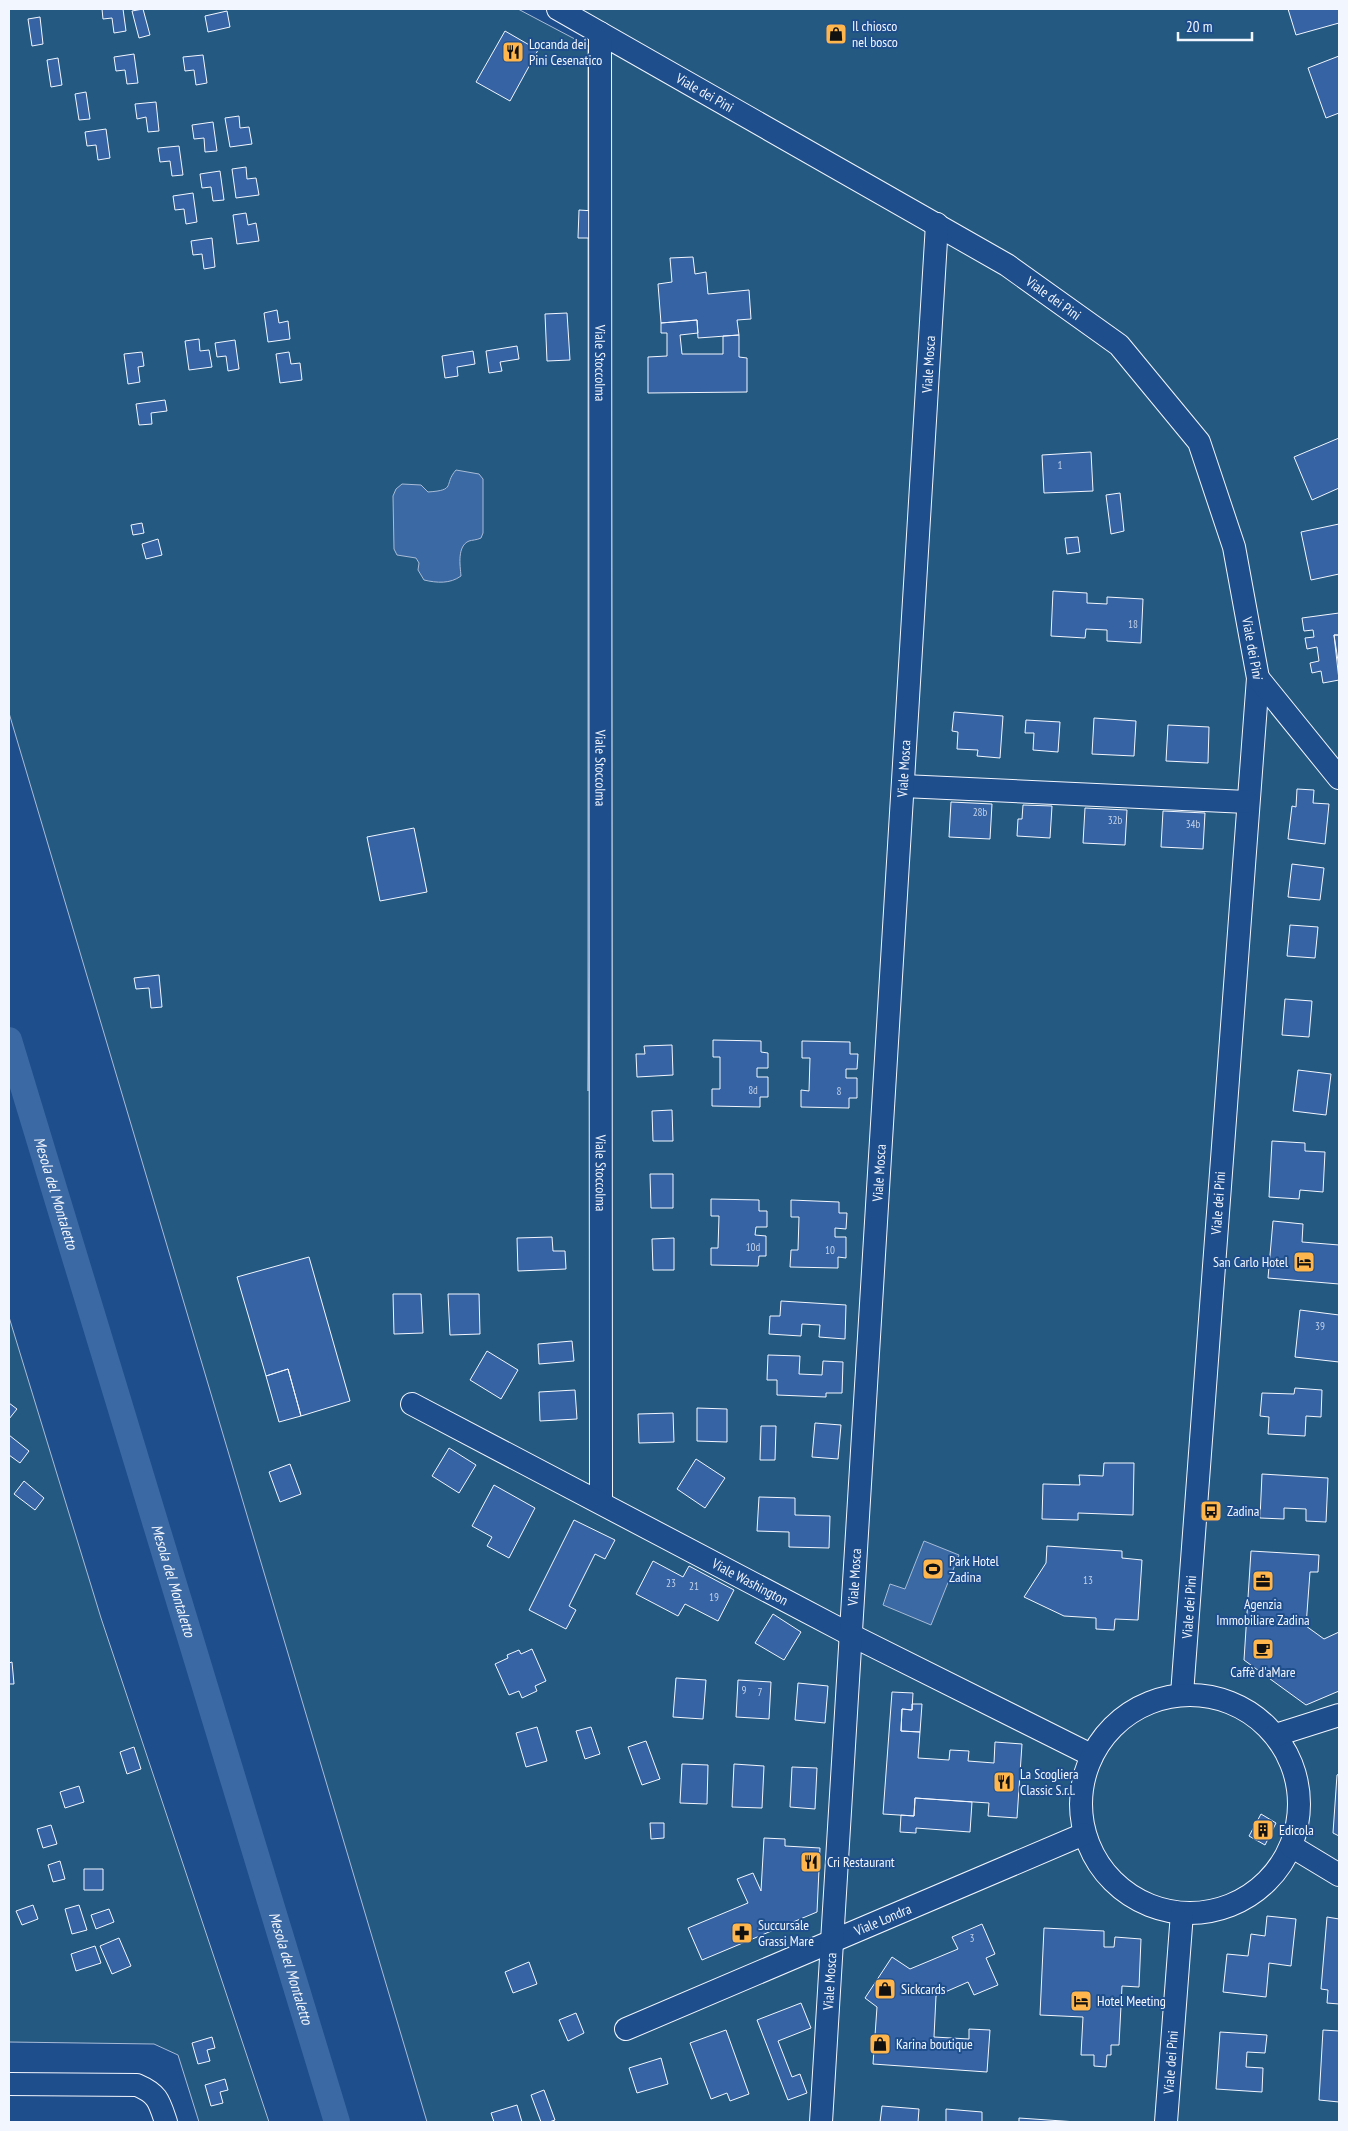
<svg xmlns="http://www.w3.org/2000/svg" width="1348" height="2131" viewBox="0 0 1348 2131" font-family="'PT Sans Narrow',sans-serif">
<style>
.green{fill:#245a82;stroke:#a8bbd7}
.water{fill:#3b69a3;stroke:#a8bbd7}
.lines{fill:none;stroke-linecap:round;stroke-linejoin:round}
.canal{stroke:#3b69a3;stroke-width:26}
.building{fill:#3563a3;stroke:#f2f6ff}
.minor-casing{stroke:#f2f6ff;stroke-width:24}
.minor{stroke:#1f4e8c;stroke-width:22}
.labels{text-anchor:middle;stroke-width:4;stroke-linejoin:round;paint-order:stroke}
.number-label{font-size:11px;fill:#c3d1e8}
.poi-label{font-size:14px;fill:#f2f6ff;stroke:#1f4e8c;text-anchor:start}
.street-label{font-size:14px;fill:#f2f6ff;stroke:#1f4e8c}
.water-label{font-size:15px;font-style:italic;fill:#f2f6ff;stroke:#1f4e8c}
</style>
<rect width="100%" height="100%" fill="#1f4e8c"/>
<path class="green" d="M9 9H518L588 46V1091L600 34 559 9H1339V2122H427L9 713Z
M9 1317 101 1618 269 2122H199L178 2055 154 2044 9 2042Z"/>
<path class="water" d="M456 470 479 474 483 479V533L481 538C477 540 472 540 469 541 457 546 460 565 461 576 450 584 437 583 424 580L418 570 419 563 416 558 397 555 394 549 393 496 396 489 402 484 421 485 428 492C457 490 443 485 456 470Z
M924 1541 959 1555 931 1625 883 1605 890 1584 905 1589Z"/>
<g class="lines">
<path class="canal" id="s1" d="M9 1040 337 2122"/>
</g>
<path class="building" d="M102 9H123L126 31 114 33 112 18 103 19Z
M143 9 150 35 139 38 132 11Z
M1288 9H1339V23L1296 35Z
M227 11 230 27 208 32 205 16Z
M40 17 43 44 32 46 28 19Z
M505 31 538 50 510 101 476 82Z
M134 54 138 83 127 84 125 70 116 71 114 57Z
M203 55 207 83 196 85 194 70 185 71 183 57Z
M1339 56V113L1326 118 1308 68Z
M58 58 62 85 51 87 47 60Z
M86 92 90 119 79 120 75 94Z
M156 102 159 131 148 132 146 117 137 119 135 104Z
M239 116 240 128 249 127 252 144 230 147 225 118Z
M213 122 217 151 205 152 204 138 194 139 192 125Z
M106 129 110 158 98 160 96 145 87 146 85 132Z
M179 146 183 175 172 176 170 161 160 162 158 148Z
M246 167 247 179 256 178 259 195 236 198 232 169Z
M220 171 224 200 213 201 211 187 202 188 200 174Z
M193 193 197 222 186 224 184 209 175 210 173 196Z
M579 210 594 211V238H578Z
M246 213 248 225 256 223 259 241 237 244 233 215Z
M212 238 215 267 204 269 202 254 193 255 191 241Z
M693 257 695 274 706 272 708 294 749 290 751 319 737 320 739 335 698 338 697 320 661 323 658 284 672 282 670 258Z
M277 310 279 323 288 321 290 339 268 342 264 313Z
M567 313 570 360 547 361 545 314Z
M697 320 698 333 680 335 682 354H723V336L739 335V357L747 358V392L648 393V357L667 356V333H661V323Z
M199 339 200 351 209 350 212 367 189 370 185 341Z
M235 340 239 369 228 371 226 356 217 357 215 343Z
M517 346 519 359 500 362 502 371 489 373 486 351Z
M473 351 475 364 457 367 458 376 445 378 442 356Z
M142 352 144 366 138 367 140 382 128 384 124 354Z
M289 352 291 364 300 363 302 380 280 383 276 354Z
M165 400 167 411 151 413 152 424 139 425 136 404Z
M1339 438V488L1312 500 1294 457Z
M1091 452 1093 491 1044 493 1042 455Z
M1120 493 1124 531 1111 534 1106 495Z
M142 523 144 533 133 535 131 525Z
M1339 524V574L1311 580 1301 532Z
M1078 537 1080 552 1067 554 1065 538Z
M158 539 162 555 146 559 142 544Z
M1053 591 1087 593V603L1107 604V597L1143 599 1141 643 1107 641V630L1086 629 1085 638 1051 636Z
M1339 613V635H1334L1339 680 1323 683 1321 671 1312 673 1310 663 1319 661 1317 647 1307 649 1305 638 1314 637 1313 630 1304 631 1302 618Z
M1334 635H1339V667Z
M954 712 1003 716 1000 758 977 756 978 750 957 749 958 732 952 731Z
M1094 718 1136 721 1134 756 1092 754Z
M1026 720 1060 722 1058 752 1033 750 1034 733H1025Z
M1168 725 1209 727 1208 763 1166 761Z
M1297 789 1314 790 1313 803 1329 804 1325 844 1288 839 1292 806 1296 807Z
M951 802 992 804 990 839 949 837Z
M1023 805 1052 806 1050 838 1017 836 1018 819H1022Z
M1085 808 1127 810 1125 845 1083 843Z
M1163 811 1205 813 1203 849 1161 847Z
M414 828 427 892 380 901 367 837Z
M1292 864 1324 868 1320 900 1288 897Z
M1290 925 1318 927 1315 958 1287 956Z
M159 975 162 1007 151 1008 149 988 136 989 134 978Z
M1285 999 1312 1001 1309 1037 1282 1035Z
M713 1040 761 1041V1052L768 1053V1068H757V1077H768V1097H760V1107L712 1106V1089H720V1057H713Z
M802 1041 850 1042V1054H858L857 1069H846V1078H857V1098H849V1108L801 1107V1090L809 1091 810 1058H802Z
M672 1045 673 1075 637 1077 636 1054H645L644 1046Z
M1298 1070 1331 1074 1326 1115 1293 1111Z
M672 1110 673 1141H653L652 1111Z
M1272 1141 1305 1143V1151L1325 1152 1323 1192 1300 1190 1299 1199 1269 1197Z
M650 1174H673V1208H651Z
M711 1199 759 1200V1211H767V1227H756L755 1235 766 1236V1256H759L758 1266 711 1265V1248H718L719 1216H711Z
M791 1200 839 1202V1213H847L846 1229 835 1228V1237H846V1258L838 1257V1268L790 1267 791 1250H798L799 1217H791Z
M1273 1221 1303 1224 1302 1242 1339 1245V1284L1268 1278Z
M552 1237 553 1251H565L566 1269 518 1271 517 1238Z
M674 1238V1270H653L652 1239Z
M309 1257 350 1401 301 1416 288 1369 266 1376 237 1277Z
M393 1294H421L423 1333 394 1334Z
M448 1294H479L480 1334 450 1335Z
M781 1301 846 1305 845 1339 819 1337 820 1325 802 1324 801 1336 769 1334 770 1316H780Z
M1300 1310 1339 1315V1362L1295 1357Z
M572 1341 574 1361 539 1364 538 1344Z
M487 1351 518 1370 501 1399 470 1380Z
M768 1355 800 1356 799 1374 822 1375 823 1361 843 1362 842 1393H826V1397L777 1395V1380H767Z
M288 1369 301 1416 279 1422 266 1376Z
M1295 1388 1322 1390 1321 1417 1306 1416 1305 1436 1268 1434 1269 1417 1260 1416 1262 1393 1294 1394Z
M575 1390 577 1419 540 1421 539 1392Z
M9 1403 17 1409 9 1419Z
M697 1408 727 1409V1442L697 1441Z
M673 1413 674 1442 639 1443 638 1414Z
M815 1423 841 1425 838 1459 812 1457Z
M761 1426H776L775 1460H760Z
M9 1435 29 1451 20 1463 9 1455Z
M449 1448 476 1465 459 1493 432 1476Z
M696 1459 725 1478 705 1508 677 1489Z
M1104 1463H1134L1133 1515 1078 1513V1520L1042 1519 1043 1484 1080 1485 1079 1475 1103 1476Z
M290 1464 301 1494 280 1502 269 1472Z
M1262 1474 1328 1478 1326 1522 1306 1521V1509L1284 1508V1519L1260 1518Z
M24 1481 44 1498 35 1510 14 1494Z
M494 1485 535 1508 509 1558 487 1546 492 1537 472 1526Z
M759 1497 795 1498V1515L830 1516 829 1548 789 1547V1532L757 1531Z
M574 1520 615 1540 605 1559 595 1554 569 1606 576 1610 566 1629 529 1610Z
M1047 1546 1122 1551V1558L1142 1560 1138 1620 1115 1619 1114 1630 1096 1629V1618L1064 1616 1024 1597 1046 1563Z
M1251 1551 1319 1555 1318 1572H1310L1306 1626 1324 1639 1339 1632V1691L1306 1705 1244 1660Z
M653 1561 683 1577 689 1566 734 1590 718 1621 685 1604 678 1616 636 1594Z
M773 1614 801 1632 784 1660 755 1643Z
M532 1649 546 1681 535 1686 537 1691 522 1698 519 1691 509 1695 495 1664 508 1658 507 1655 519 1650 521 1654Z
M12 1662 14 1684H9V1663Z
M676 1678 706 1680 703 1719 673 1717Z
M738 1680 771 1682 769 1719 736 1717Z
M798 1683 828 1686 825 1723 795 1720Z
M892 1692 913 1693 912 1710 902 1709 901 1731 920 1732 918 1758 949 1760 950 1750 969 1751 968 1761 994 1763 995 1742 1022 1744 1017 1818 988 1816 989 1803 915 1798 914 1816 883 1814Z
M912 1704H922L920 1732 901 1731 902 1709 912 1710Z
M537 1727 547 1761 526 1767 516 1733Z
M591 1727 600 1754 585 1759 576 1731Z
M646 1741 660 1779 642 1785 628 1747Z
M134 1747 141 1769 127 1774 120 1752Z
M682 1764 708 1765 707 1804 680 1803Z
M734 1764 764 1766 762 1808 732 1807Z
M792 1767 817 1768 815 1809 790 1807Z
M1339 1774V1836L1333 1833 1337 1775Z
M79 1786 84 1802 65 1808 60 1792Z
M915 1798 972 1802 970 1832 916 1828V1833L900 1832 901 1815 914 1816Z
M1261 1814 1276 1823 1265 1845 1249 1836Z
M650 1823H664V1838L651 1839Z
M51 1825 57 1844 43 1848 37 1829Z
M764 1838 785 1839V1846L820 1848 817 1912 702 1960 688 1928 748 1903 737 1879 753 1873 761 1891Z
M60 1861 65 1879 53 1882 48 1865Z
M84 1869H103V1890H84Z
M33 1905 38 1919 22 1925 16 1911Z
M79 1905 87 1930 72 1934 65 1909Z
M109 1909 114 1922 96 1929 91 1915Z
M1267 1916 1296 1919 1291 1966 1269 1963 1266 1997 1223 1992 1227 1954 1248 1956 1251 1934 1265 1936Z
M1327 1917 1339 1919V2004L1327 2003 1328 1990 1321 1989Z
M982 1924 995 1954 986 1958 998 1985 974 1995 968 1982 936 1996 934 2037 969 2039V2029L990 2030 987 2072 873 2064 877 2007 865 1998 892 1957 910 1969 958 1949 952 1937Z
M1044 1928 1104 1931V1947H1114L1115 1937 1141 1939 1139 1987 1122 1986 1119 2045H1111V2055H1107L1106 2067 1094 2066V2055H1081L1083 2017 1040 2015Z
M119 1938 131 1966 112 1974 100 1946Z
M95 1946 101 1963 76 1971 71 1954Z
M529 1962 537 1984 513 1993 505 1972Z
M801 2003 811 2028 778 2041 792 2077 800 2074 807 2093 788 2100 757 2020Z
M576 2013 584 2033 568 2041 559 2020Z
M726 2030 749 2094 730 2101 727 2093 711 2099 690 2043Z
M1323 2030 1339 2031V2102L1319 2100Z
M1220 2032 1267 2035 1265 2053 1247 2052 1246 2067 1263 2068 1262 2092 1216 2089Z
M212 2037 215 2048 207 2050 210 2061 198 2064 192 2043Z
M661 2058 668 2084 637 2093 629 2068Z
M225 2079 228 2090 220 2092 223 2103 211 2106 205 2085Z
M544 2090 555 2120 549 2122H541L531 2095Z
M517 2105 522 2122H494L491 2113Z
M882 2106 919 2109 918 2122H880Z
M946 2109 982 2112V2122H946Z
M1019 2118 1077 2122H1019Z"/>
<g class="lines">
<g class="minor-casing">
<g id="minor">
<path id="s2" d="M558 9 1007 265 1119 345 1199 442 1234 547 1258 678 1182 1694"/>
<path id="s3" d="M600 33 601 1502"/>
<path d="M1258 678 1339 778"/>
<path d="M903 786 1247 802"/>
<path id="s4" d="M412 1404 851 1635 1091 1755"/>
<circle cx="1190" cy="1804" r="109"/>
<path d="M1276 1735 1339 1715"/>
<path d="M1291 1846 1339 1875"/>
<path id="s5" d="M626 2029 1084 1834"/>
<path d="M9 2084 137 2085C158 2094 159 2101 166 2122"/>
<path id="s6" d="M821 2122 937 224"/>
<path id="s7" d="M1166 2122 1182 1913"/>
</g>
</g>
<use href="#minor" class="minor"/>
</g>
<defs>
<g id="shop-square" transform="scale(1.125)"><rect x="-9" y="-9" width="18" height="18" rx="4" fill="#ffb74d" stroke="#1f4e8c"/><path d="M-5-2.5h2.3a2.7 3.5 0 0 1 5.4 0H5L5.5 6h-11ZM-1.5-2.5h3a1.5 2.3 0 0 0-3 0Z" fill="#111"/></g>
<g id="restaurant-square" transform="scale(1.125)"><rect x="-9" y="-9" width="18" height="18" rx="4" fill="#ffb74d" stroke="#1f4e8c"/><path d="M-5-6h1v4h1v-4h1v4h1v-4h1v5L-1.5 .5V6h-2V.5L-5-1ZM5-6V6H3V1.5H1.5Q1.5-4 5-6Z" fill="#111"/></g>
<g id="hotel-square" transform="scale(1.125)"><rect x="-9" y="-9" width="18" height="18" rx="4" fill="#ffb74d" stroke="#1f4e8c"/><path d="M-6-4.5h1.5V1H6V5H4.5V3h-9V5H-6ZM-4 0a1.8 1.8 0 1 1 3.6 0ZM.5 0V-2.5h3Q6-2.5 6 0Z" fill="#111"/></g>
<g id="bus-square" transform="scale(1.125)"><rect x="-9" y="-9" width="18" height="18" rx="4" fill="#ffb74d" stroke="#1f4e8c"/><path d="M-5-6H5V4H4V6H2V4H-2V6H-4V4H-5ZM-3.5-4V0h7V-4ZM-3.5 1.2v1.5H-2V1.2ZM2 1.2v1.5H3.5V1.2Z" fill="#111"/></g>
<g id="stadium-square" transform="scale(1.125)"><rect x="-9" y="-9" width="18" height="18" rx="4" fill="#ffb74d" stroke="#1f4e8c"/><path d="M0-5a6.5 5 0 1 0 0 10a6.5 5 0 1 0 0-10ZM-3.5-1.8h7v3.6h-7Z" fill="#111"/></g>
<g id="office-square" transform="scale(1.125)"><rect x="-9" y="-9" width="18" height="18" rx="4" fill="#ffb74d" stroke="#1f4e8c"/><path d="M-6-3h4V-5.5h4V-3h4V5H-6ZM-1-4.5V-3h2v-1.5ZM-6 0V1H6V0Z" fill="#111"/></g>
<g id="cafe-square" transform="scale(1.125)"><rect x="-9" y="-9" width="18" height="18" rx="4" fill="#ffb74d" stroke="#1f4e8c"/><path d="M-5.5-4.5H6V0H3Q3 3.5 0 3.5H-2.5Q-5.5 3.5-5.5 0ZM3-3.2v2h1.7v-2ZM-6 4.5H4V6H-6Z" fill="#111"/></g>
<g id="building-square" transform="scale(1.125)"><rect x="-9" y="-9" width="18" height="18" rx="4" fill="#ffb74d" stroke="#1f4e8c"/><path d="M-4-6H4V6H1V3H-1V6H-4ZM-2.5-4.3h1.7v1.8h-1.7ZM.8-4.3h1.7v1.8H.8ZM-2.5-1h1.7V.8h-1.7ZM.8-1h1.7V.8H.8Z" fill="#111"/></g>
<g id="pharmacy-square" transform="scale(1.125)"><rect x="-9" y="-9" width="18" height="18" rx="4" fill="#ffb74d" stroke="#1f4e8c"/><path d="M-2-6h4v4h4v4h-4v4h-4v-4h-4v-4h4Z" fill="#111"/></g>
</defs>
<g fill-rule="evenodd">
<use href="#shop-square" x="836" y="34"/>
<use href="#restaurant-square" x="513" y="52"/>
<use href="#hotel-square" x="1304" y="1262"/>
<use href="#bus-square" x="1211" y="1511"/>
<use href="#stadium-square" x="933" y="1569"/>
<use href="#office-square" x="1263" y="1581"/>
<use href="#cafe-square" x="1263" y="1649"/>
<use href="#restaurant-square" x="1004" y="1782"/>
<use href="#building-square" x="1263" y="1830"/>
<use href="#restaurant-square" x="811" y="1862"/>
<use href="#pharmacy-square" x="742" y="1933"/>
<use href="#shop-square" x="885" y="1989"/>
<use href="#hotel-square" x="1081" y="2001"/>
<use href="#shop-square" x="880" y="2044"/>
</g>
<g class="labels">
<g class="number-label">
<text x="1060" y="469">1</text>
<text x="1133" y="628">18</text>
<text x="980" y="816">28b</text>
<text x="1115" y="824">32b</text>
<text x="1193" y="828">34b</text>
<text x="753" y="1094">8d</text>
<text x="839" y="1095">8</text>
<text x="753" y="1251">10d</text>
<text x="830" y="1254">10</text>
<text x="1320" y="1330">39</text>
<text x="1088" y="1584">13</text>
<text x="671" y="1587">23</text>
<text x="694" y="1590">21</text>
<text x="714" y="1601">19</text>
<text x="744" y="1694">9</text>
<text x="760" y="1696">7</text>
<text x="972" y="1942">3</text>
</g>
<g class="poi-label">
<text x="852" y="31">Il chiosco<tspan x="852" dy="16">nel bosco</tspan></text>
<text x="529" y="49">Locanda dei<tspan x="529" dy="16">Pini Cesenatico</tspan></text>
<text x="1288" y="1267" text-anchor="end">San Carlo Hotel</text>
<text x="1227" y="1516">Zadina</text>
<text x="949" y="1566">Park Hotel<tspan x="949" dy="16">Zadina</tspan></text>
<text x="1263" y="1609" text-anchor="middle">Agenzia<tspan x="1263" dy="16">Immobiliare Zadina</tspan></text>
<text x="1263" y="1677" text-anchor="middle">Caffè d'aMare</text>
<text x="1020" y="1779">La Scogliera<tspan x="1020" dy="16">Classic S.r.l.</tspan></text>
<text x="1279" y="1835">Edicola</text>
<text x="827" y="1867">Cri Restaurant</text>
<text x="758" y="1930">Succursale<tspan x="758" dy="16">Grassi Mare</tspan></text>
<text x="901" y="1994">Sickcards</text>
<text x="1097" y="2006">Hotel Meeting</text>
<text x="896" y="2049">Karina boutique</text>
</g>
<g class="street-label">
<text dy="5" stroke="none"><textPath href="#s2" startOffset="169">Viale dei Pini</textPath></text>
<text dy="5" stroke="none"><textPath href="#s2" startOffset="574">Viale dei Pini</textPath></text>
<text dy="5" stroke="none"><textPath href="#s3" startOffset="330">Viale Stoccolma</textPath></text>
<text dy="5" stroke="none"><textPath href="#s6" startOffset="1761">Viale Mosca</textPath></text>
<text dy="5" stroke="none"><textPath href="#s2" startOffset="994">Viale dei Pini</textPath></text>
<text dy="5" stroke="none"><textPath href="#s3" startOffset="735">Viale Stoccolma</textPath></text>
<text dy="5" stroke="none"><textPath href="#s6" startOffset="1356">Viale Mosca</textPath></text>
<text dy="5" stroke="none"><textPath href="#s3" startOffset="1140">Viale Stoccolma</textPath></text>
<text dy="5" stroke="none"><textPath href="#s6" startOffset="951">Viale Mosca</textPath></text>
<text transform="translate(1218 1203) rotate(-86)" y="5">Viale dei Pini</text>
<text dy="5" stroke="none"><textPath href="#s6" startOffset="546">Viale Mosca</textPath></text>
<text dy="5" stroke="none"><textPath href="#s4" startOffset="382">Viale Washington</textPath></text>
<text transform="translate(1189 1607) rotate(-86)" y="5">Viale dei Pini</text>
<text dy="5" stroke="none"><textPath href="#s5" startOffset="279">Viale Londra</textPath></text>
<text dy="5" stroke="none"><textPath href="#s6" startOffset="141">Viale Mosca</textPath></text>
<text dy="5" stroke="none"><textPath href="#s7" startOffset="60">Viale dei Pini</textPath></text>
</g>
<g class="water-label">
<text dy="5" stroke="none"><textPath href="#s1" startOffset="160">Mesola del Montaletto</textPath></text>
<text dy="5" stroke="none"><textPath href="#s1" startOffset="565">Mesola del Montaletto</textPath></text>
<text dy="5" stroke="none"><textPath href="#s1" startOffset="970">Mesola del Montaletto</textPath></text>
</g>
</g>
<rect width="1348" height="2131" fill="none" stroke="#f2f6ff" stroke-width="20"/>
<path d="M1178 32v8h74v-8" fill="none" stroke="#f2f6ff" stroke-width="2.5"/>
<text x="1186" y="32" font-size="15" fill="#f2f6ff" stroke="#1f4e8c" stroke-width="4" paint-order="stroke">20 m</text>
</svg>
